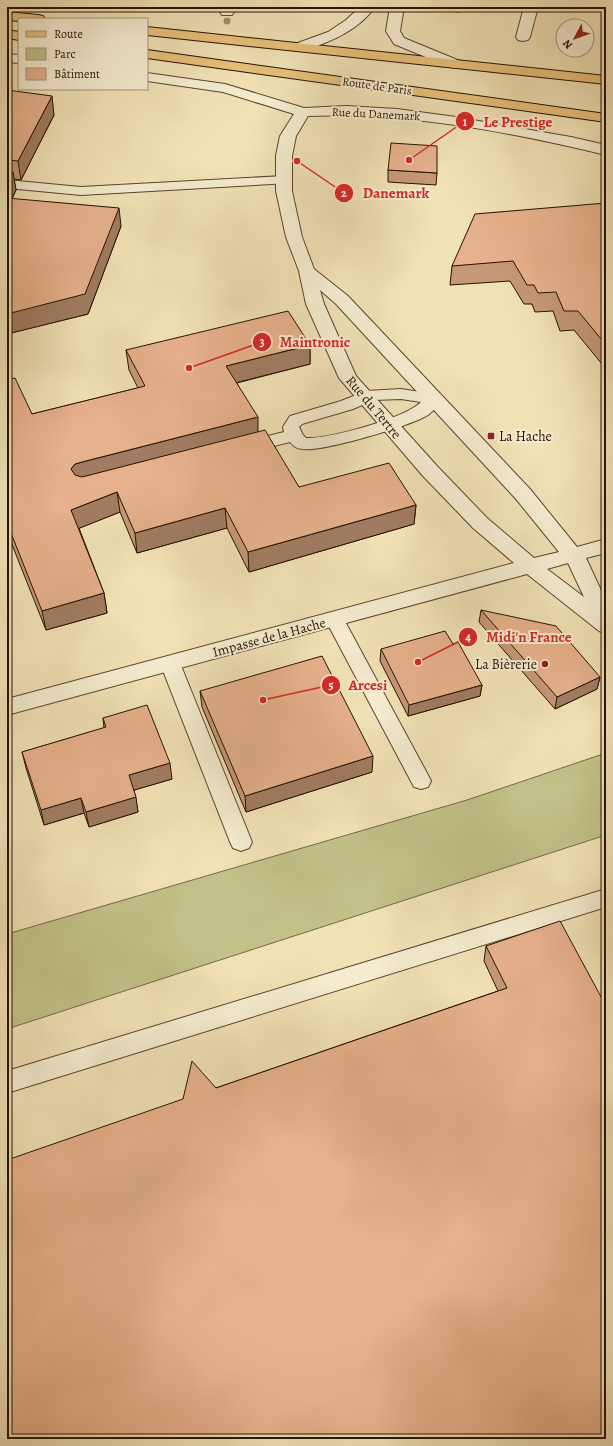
<svg xmlns="http://www.w3.org/2000/svg" width="613" height="1446" viewBox="0 0 613 1446" font-family="Alegreya,serif">
<style>
.green{fill:#c2c189;stroke:#746946}
.lines{fill:none;stroke-linecap:round;stroke-linejoin:round}
.lane-casing{stroke:#594530;stroke-width:2}
.street-casing{stroke:#594530;stroke-width:2}
.primary-casing{stroke:#261103;stroke-width:2}
.lane{fill:#f6ecd0;fill-rule:evenodd}
.street{fill:#f6ecd0;fill-rule:evenodd}
.primary{fill:#e8c17b;fill-rule:evenodd}
.tree{fill:#a0916d}
.wall{fill:#c69878;stroke:#261103}
.shaded-wall{fill:#a17c62;stroke:#261103}
.building{fill:#e6b18c;stroke:#261103}
.poi-dot{fill:#8f2418;stroke:#f6ecd0;stroke-width:1.5}
.labels{text-anchor:middle;stroke-width:4;stroke-linejoin:round;paint-order:stroke}
.far-street-label{font-size:12px;fill:#261103;stroke:#f6ecd0}
.street-label{font-size:14px;fill:#261103;stroke:#f6ecd0}
.poi-label{font-size:14px;fill:#261103;stroke:#f6ecd0;text-anchor:start}
.leader{fill:none;stroke:#d62828;stroke-width:1.5}
.callout-dot{fill:#d62828;stroke:#f6ecd0;stroke-width:1.5}
.mark-label{font-size:12px;text-anchor:middle;font-weight:bold;fill:#fff}
.callout-label{font-size:15px;text-anchor:middle;font-weight:bold;fill:#d62828;stroke:#f6ecd0;stroke-width:4;stroke-linejoin:round;paint-order:stroke}
</style>
<rect width="100%" height="100%" fill="#f1e2b6"/>
<filter id="stains"><feTurbulence type="fractalNoise" baseFrequency=".005" numOctaves="4"/><feColorMatrix values="0 0 0 0 .2 0 0 0 0 .09 0 0 0 0 .02 0 0 0 .5 -.17"/></filter>
<radialGradient id="worn" r=".72"><stop offset=".6" stop-color="#630" stop-opacity="0"/><stop offset="1" stop-color="#630" stop-opacity=".3"/></radialGradient>
<path class="green" d="M606 753V835L7 1029V934L467 800Z"/>
<g class="lines">
<g class="lane-casing">
<path id="lane" d="M284 176 289 177 291 180 289 183 81 195 7 188V180L81 187Z
M401 389 440 395 442 399C439 405 433 411 428 415 411 426 321 452 303 449 297 449 293 446 290 442L246 453 240 451 237 447 240 443 284 432 283 427 290 416 341 401 366 391ZM401 399 421 402C406 418 329 439 306 438L303 435 299 427 302 424 353 409 374 400Z
M334 612 341 614 428 775 431 781 428 787 421 789 414 787 325 619 327 614Z
M170 656 177 658 180 663 252 842 249 848 241 851 233 848 230 842 160 663 163 658Z
M606 889V907L7 1093V1071Z"/>
</g>
<g class="street-casing">
<path id="street" d="M223 7H237L232 15H222L220 12Z
M360 7H375C358 31 327 44 300 51L295 50 293 47 295 44 328 32 346 20Z
M390 7H404L400 31 404 38 460 61 462 64 460 67 455 68 450 67 394 44 386 31Z
M524 7H538L530 37 528 40 523 41 518 40 516 37Z
M7 54 19 55V63L7 62Z
M147 73 225 84 304 108 346 106 397 109 456 117 571 137 606 145V155C510 132 407 112 308 116L296 136 292 156V191L302 237 314 269 348 296 530 489 577 547 606 539V553L586 558 606 601V634L599 631 527 574 7 715V699L514 563 473 528 423 476 339 378 306 304 299 271 286 237 276 191V156L280 136 294 114 223 92 147 81ZM320 290 336 304 516 499 559 552 534 558 487 518 437 466 356 376 324 304ZM568 563 584 597 547 569Z"/>
</g>
<g class="primary-casing">
<path id="primary" d="M7 12 38 15 43 16 45 19H19V21L7 20Z
M147 27 606 76V84L147 35Z
M7 30 19 32V40L7 38Z
M147 50 606 114V122L147 58Z"/>
</g>
<use href="#lane" class="lane"/>
<use href="#street" class="street"/>
<use href="#primary" class="primary"/>
</g>
<circle class="tree" cx="227" cy="21" r="3.5"/>
<path class="wall" d="M424 7H468L458 12 424 8Z
M7 90 54 115 21 180 14 179 16 190 12 199 121 226 88 314 7 334Z
M388 170 437 173 436 185 388 182Z
M606 203V369L574 330 560 331 553 311 535 312 532 304H524L510 281 450 285 452 266Z
M310 345V364L237 383 258 432 299 487 416 505 414 524 249 572 227 528 137 553 120 512 79 528 104 593 107 613 46 630 7 532V380L32 414 138 388 129 370 126 350Z
M481 610 600 677 597 689 555 709 479 622Z
M381 649 482 685 480 696 408 716 380 661Z
M200 691 372 772 246 812 202 707Z
M103 718 172 779 134 790 138 812 89 827 84 813 44 825 26 768 22 752 104 728Z
M486 946 606 1006 216 1088 498 991 484 961Z"/>
<path class="shaded-wall" d="M459 7H468L458 12Z
M52 96 54 115 21 180 18 161Z
M13 172 16 190 7 208V183Z
M119 208 121 226 88 314 7 334V314Z
M310 345V364L227 385 226 366Z
M258 417V437L78 484 71 469 75 464 82 462Z
M117 492 120 512 75 530 71 510Z
M416 505 414 524 249 572 248 552Z
M225 508 227 528 137 553 135 533Z
M104 593 107 613 46 630 42 611Z
M600 677 597 689 555 709 557 697Z
M482 685 480 696 408 716 409 705Z
M373 756 372 772 246 812 245 796Z
M170 763 172 779 131 791 129 775Z
M136 797 138 812 89 827 86 812Z
M81 798 84 813 44 825 41 810Z"/>
<path class="building" d="M7 90 52 96 18 161 7 160Z
M391 143 437 146V173L388 170Z
M7 171 13 172 7 183Z
M7 198 119 208 85 294 7 314Z
M606 203V345L578 311H564L556 292 538 293 534 285H527L513 261 452 266 475 214Z
M288 311 310 345 226 366 258 417 82 462 75 464 71 469 75 475 82 477 265 430 299 487 389 463 416 505 248 552 225 508 135 533 117 492 71 510 104 593 42 611 7 523V380L15 378 32 414 145 386 126 350Z
M481 610 556 626 600 677 557 697Z
M445 631 453 644 458 642 482 685 409 705 381 649Z
M322 656 373 756 245 796 200 691Z
M147 705 170 763 129 775 136 797 86 812 81 798 41 810 22 752 106 727 103 718Z
M560 921 606 1006V1439H7V1160L183 1099 192 1061 216 1088 507 988 486 946Z"/>
<g class="poi-dot">
<rect x="487" y="432" width="8" height="8" rx="2"/>
<circle cx="545" cy="664" r="4"/>
</g>
<g class="labels">
<g class="far-street-label">
<text transform="translate(377 86) rotate(8)" y="4">Route de Paris</text>
<text transform="translate(376 114) rotate(3)" y="4">Rue du Danemark</text>
</g>
<g class="street-label">
<text transform="translate(374 407) rotate(50)" y="5">Rue du Tertre</text>
<text transform="translate(269 637) rotate(-15)" y="5">Impasse de la Hache</text>
</g>
<g class="poi-label">
<text x="499" y="441">La Hache</text>
<text x="537" y="669" text-anchor="end">La Bièrerie</text>
</g>
</g>
<path class="leader" d="M409 160L465 121M297 161L344 193M189 368L262 342M418 662L468 637M263 700L331 685"/>
<g class="callout-dot">
<circle cx="409" cy="160" r="4"/>
<circle cx="297" cy="161" r="4"/>
<circle cx="189" cy="368" r="4"/>
<circle cx="418" cy="662" r="4"/>
<circle cx="263" cy="700" r="4"/>
<circle cx="465" cy="121" r="10"/>
<circle cx="344" cy="193" r="10"/>
<circle cx="262" cy="342" r="10"/>
<circle cx="468" cy="637" r="10"/>
<circle cx="331" cy="685" r="10"/>
</g>
<g class="mark-label">
<text x="465" y="126">1</text>
<text x="344" y="197">2</text>
<text x="262" y="346">3</text>
<text x="468" y="641">4</text>
<text x="331" y="689">5</text>
</g>
<g class="callout-label">
<text x="518" y="127">Le Prestige</text>
<text x="396" y="198">Danemark</text>
<text x="315" y="347">Maintronic</text>
<text x="529" y="642">Midi'n France</text>
<text x="368" y="690">Arcesi</text>
</g>
<rect width="613" height="1446" fill="none" stroke="#f1e2b6" stroke-width="24"/>
<rect x="8" y="8" width="597" height="1430" fill="none" stroke="#261103" stroke-width="2"/>
<rect x="12" y="12" width="589" height="1422" fill="none" stroke="#261103"/>
<rect x="18" y="18" width="130" height="72" fill="#f6ecd0" stroke="#a3947e"/>
<rect x="26" y="31" width="20" height="6" fill="#e8c17b" stroke="#a3947e"/>
<text x="54" y="38" font-size="12" fill="#261103">Route</text>
<rect x="26" y="48" width="20" height="12" fill="#c2c189" stroke="#a3947e"/>
<text x="54" y="58" font-size="12" fill="#261103">Parc</text>
<rect x="26" y="68" width="20" height="12" fill="#e6b18c" stroke="#a3947e"/>
<text x="54" y="78" font-size="12" fill="#261103">Bâtiment</text>
<g transform="translate(575 38) rotate(229)"><circle r="19" fill="#f6ecd0" stroke="#a3947e"/>
<path d="M0-3L7 15L0 10L-7 15Z" fill="#8f2418"/>
<text y="-6" font-size="11" font-weight="bold" text-anchor="middle" fill="#261103">N</text>
</g>
<rect width="100%" height="100%" filter="url(#stains)"/>
<rect width="100%" height="100%" fill="url(#worn)"/>
</svg>
